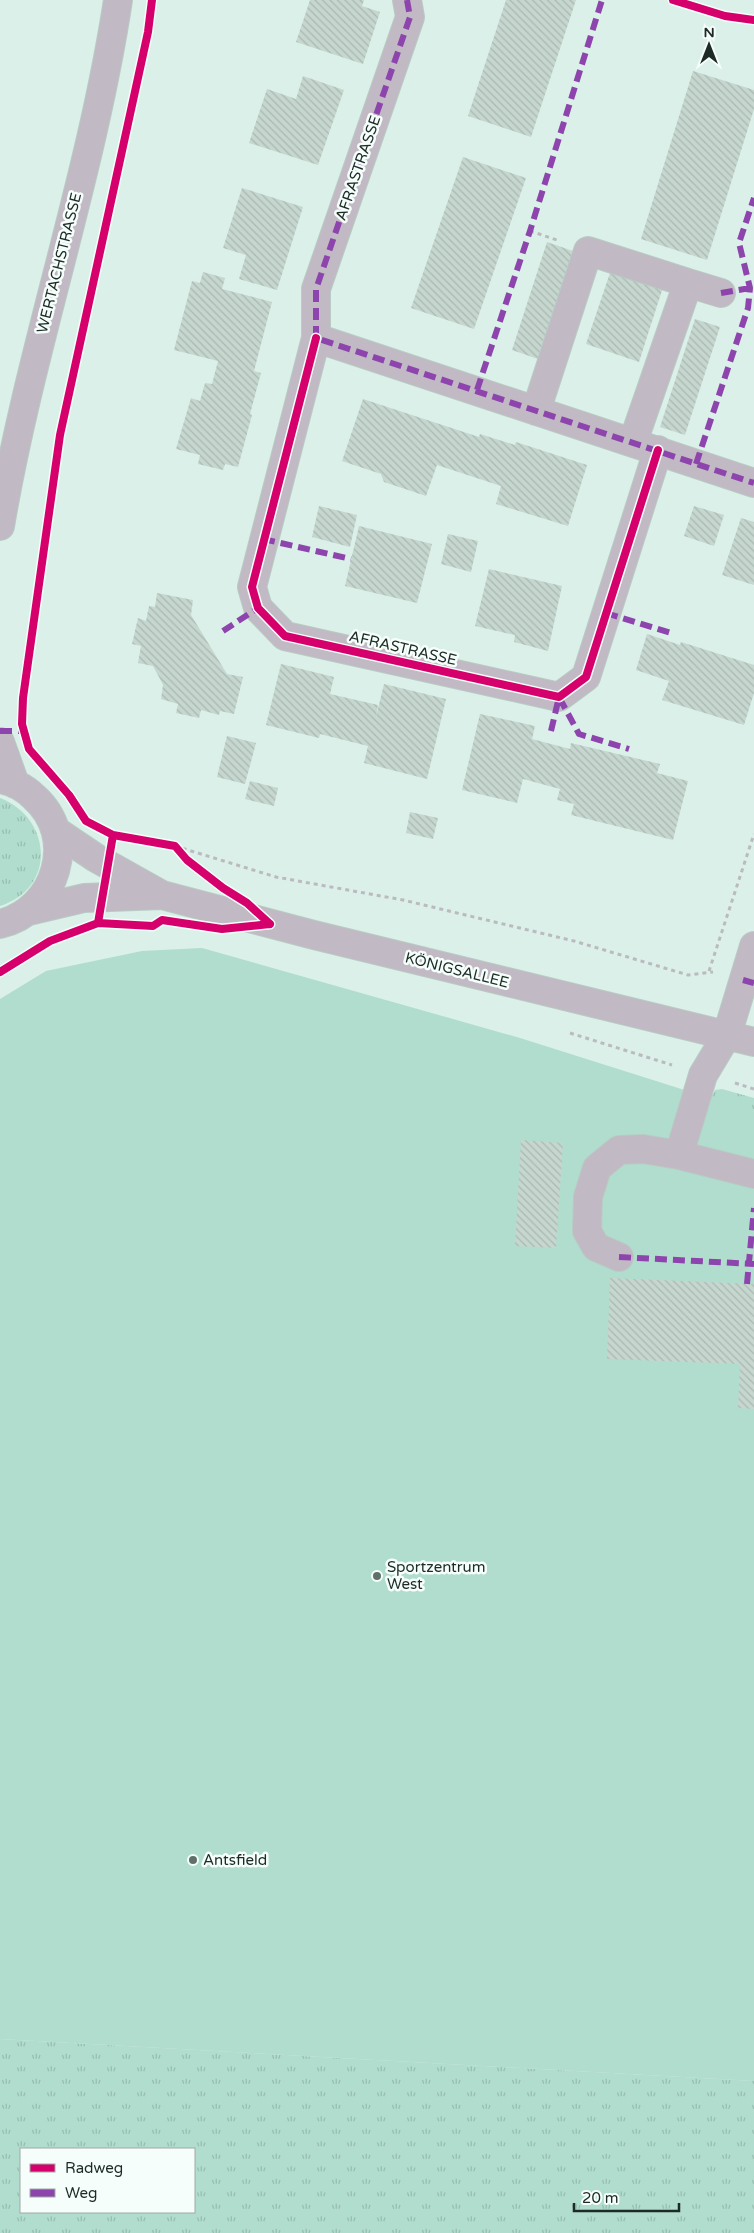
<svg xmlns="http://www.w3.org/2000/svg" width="754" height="2233" viewBox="0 0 754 2233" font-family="'Varela Round',sans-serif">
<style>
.grass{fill:url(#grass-tufts);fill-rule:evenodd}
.garden{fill:#b0ddcd}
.building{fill:url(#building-back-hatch)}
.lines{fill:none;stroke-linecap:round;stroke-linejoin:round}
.minor-casing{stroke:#b9cbc4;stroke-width:30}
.path{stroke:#bbbbbf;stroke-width:3;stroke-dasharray:4 4;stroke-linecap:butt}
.minor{stroke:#c1b9c3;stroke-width:28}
.quiet{stroke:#8e44ad;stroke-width:6;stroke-dasharray:12 6;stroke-linecap:butt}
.cycleway-casing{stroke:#f6fefb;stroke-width:11}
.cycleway{stroke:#d6006c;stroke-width:8}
.poi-dot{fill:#5e7069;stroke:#f6fefb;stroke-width:2}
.labels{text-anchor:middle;stroke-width:5;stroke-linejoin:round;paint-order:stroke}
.street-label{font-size:15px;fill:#1c2b25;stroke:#f6fefb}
.poi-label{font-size:15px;fill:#1c2b25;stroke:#f6fefb;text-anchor:start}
</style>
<defs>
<pattern id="grass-tufts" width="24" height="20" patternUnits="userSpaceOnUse" patternTransform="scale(1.25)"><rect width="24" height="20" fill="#b0ddcd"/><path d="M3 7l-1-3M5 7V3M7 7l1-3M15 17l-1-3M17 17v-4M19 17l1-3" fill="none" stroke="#97beb0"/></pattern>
<pattern id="building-back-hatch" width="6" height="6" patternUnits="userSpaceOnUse" patternTransform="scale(1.25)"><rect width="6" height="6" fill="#c6d7d0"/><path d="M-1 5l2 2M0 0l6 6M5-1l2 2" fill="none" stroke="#aab9b2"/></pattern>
</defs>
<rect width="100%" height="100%" fill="#daf0e8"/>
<path class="grass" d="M0 798C52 818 57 888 0 906Z
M722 1089 754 1098V1160L709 1101 715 1090Z
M0 2039 754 2081V2233H0ZM21 2149H194V2212H21Z"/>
<path class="garden" d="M202 948 520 1038 754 1112V2081L0 2039V999L46 971 142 951Z"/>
<path class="building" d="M310 0H364L362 6 380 12 363 64 296 42Z
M506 0H576L531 137 468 116Z
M693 71 754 90V109L707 260 641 239Z
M303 76 344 90 318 165 249 143 267 89 296 99Z
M463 157 526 178 474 329 411 308Z
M242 188 303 207 277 290 239 279 246 255 223 248Z
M547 242 573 251 538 359 512 350Z
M613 264 665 281 639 362 586 344Z
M203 272 225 278 222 289 272 302 254 371 261 373 250 414 252 415 238 467 225 464 223 470 198 464 200 455 176 449 191 398 200 401 205 383 212 384 218 361 174 350 192 281 200 283Z
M695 319 720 327 685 435 660 427Z
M363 399 479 437 480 434 515 445 516 442 587 465 568 526 496 504 501 486 437 465 426 496 384 482 381 474 342 461Z
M319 506 357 515 350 547 312 537Z
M694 506 724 515 714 546 684 536Z
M741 518 754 522V585L722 575Z
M359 526 432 544 417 603 345 586Z
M448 534 478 541 471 572 441 564Z
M489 569 562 586 548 651 514 642 515 635 475 626Z
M157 593 193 600 191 615 227 674 243 677 234 714 220 711 219 715 201 710 199 718 176 713 178 704 161 699 163 685 159 677 153 666 138 663 141 646 132 644 138 618 146 621 149 606 155 607Z
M647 634 680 645 681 642 754 665V693L744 725 662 700 669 681 636 670Z
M281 664 334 677 330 694 378 705 376 717 384 684 446 699 427 779 364 763 368 746 320 734 319 738 266 725Z
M480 714 535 726 532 739 570 749 571 743 660 764 657 773 688 781 673 840 571 815 574 804 557 800 560 789 523 779 517 803 462 790Z
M227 736 256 743 245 784 217 777Z
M250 781 278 788 274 806 245 799Z
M410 812 438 818 433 839 406 833Z
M521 1140 563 1143 556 1248 515 1246Z
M610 1278 754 1284V1409L738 1408 740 1364 607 1359Z"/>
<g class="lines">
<g class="minor-casing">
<path id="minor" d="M407 0 410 17 316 289V338L754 483
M316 338 252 587 258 608 285 636 559 697 586 677 658 450
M536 411 588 251 688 283
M633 442 688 283 721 293
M0 526C30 349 91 178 118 0
M0 742 15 784
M0 779C12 781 25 788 34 797 79 837 57 910 0 924
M56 831 96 858 162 895 314 935 754 1042
M29 911 84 898 162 895
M679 1155 703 1075 727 1035 754 946
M619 1257 596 1247 587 1231 588 1197 597 1168 619 1150 643 1149 679 1155 754 1174"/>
</g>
<path class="path" d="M530 231 557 240
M175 846 276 877 403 900 574 941 688 975 713 972
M709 971 754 834
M570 1033 672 1065
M735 1083 754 1089"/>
<use href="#minor" class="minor"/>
<path class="quiet" d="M407 0 410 17 316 289V338L754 483
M721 293 750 288
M477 390 530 231 602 0
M696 464 748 308 750 288 739 243 754 198
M263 539 351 559
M606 613 671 633
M223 631 258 608
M0 731H24
M551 731 559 697 579 734 629 749
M743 980 754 983
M619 1257 754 1264
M747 1284 754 1208"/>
<g class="cycleway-casing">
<path id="cycleway" d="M152 0 148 32 60 435 23 698 22 724 29 749 69 795 86 821 113 835 175 846 187 860 223 888 247 903 270 924
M673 0 725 16 754 20
M316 338 252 587 258 608 285 636 559 697 586 677 658 450
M98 923 113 835
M0 972 50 941 98 923 153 926 162 920 222 929 270 924"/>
</g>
<use href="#cycleway" class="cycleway"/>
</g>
<g class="poi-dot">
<circle cx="377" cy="1576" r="5"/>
<circle cx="193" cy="1860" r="5"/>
</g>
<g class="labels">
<g class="street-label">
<text transform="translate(358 168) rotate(-71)" y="5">AFRASTRASSE</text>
<text transform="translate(59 263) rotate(-76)" y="5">WERTACHSTRASSE</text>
<text transform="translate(403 648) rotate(13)" y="5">AFRASTRASSE</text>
<text transform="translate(457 970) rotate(14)" y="5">KÖNIGSALLEE</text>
</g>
<g class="poi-label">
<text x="387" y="1572">Sportzentrum<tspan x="387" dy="17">West</tspan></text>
<text x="203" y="1865">Antsfield</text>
</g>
</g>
<rect x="20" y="2148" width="175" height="65" fill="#f6fefb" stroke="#9faaa5"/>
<rect x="30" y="2164" width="25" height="8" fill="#d6006c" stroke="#9faaa5"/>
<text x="65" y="2173" font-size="15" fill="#1c2b25">Radweg</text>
<rect x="30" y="2189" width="25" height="8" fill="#8e44ad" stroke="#9faaa5"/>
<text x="65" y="2198" font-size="15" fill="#1c2b25">Weg</text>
<g transform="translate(709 45)" stroke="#f6fefb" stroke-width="4" paint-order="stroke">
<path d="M0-4L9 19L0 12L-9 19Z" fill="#1c2b25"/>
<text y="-8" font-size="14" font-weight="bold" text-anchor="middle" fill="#1c2b25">N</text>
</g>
<path d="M574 2203v8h105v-8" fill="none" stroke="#1c2b25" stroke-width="2.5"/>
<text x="582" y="2203" font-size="15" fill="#1c2b25" stroke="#f6fefb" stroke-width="4" paint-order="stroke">20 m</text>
</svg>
